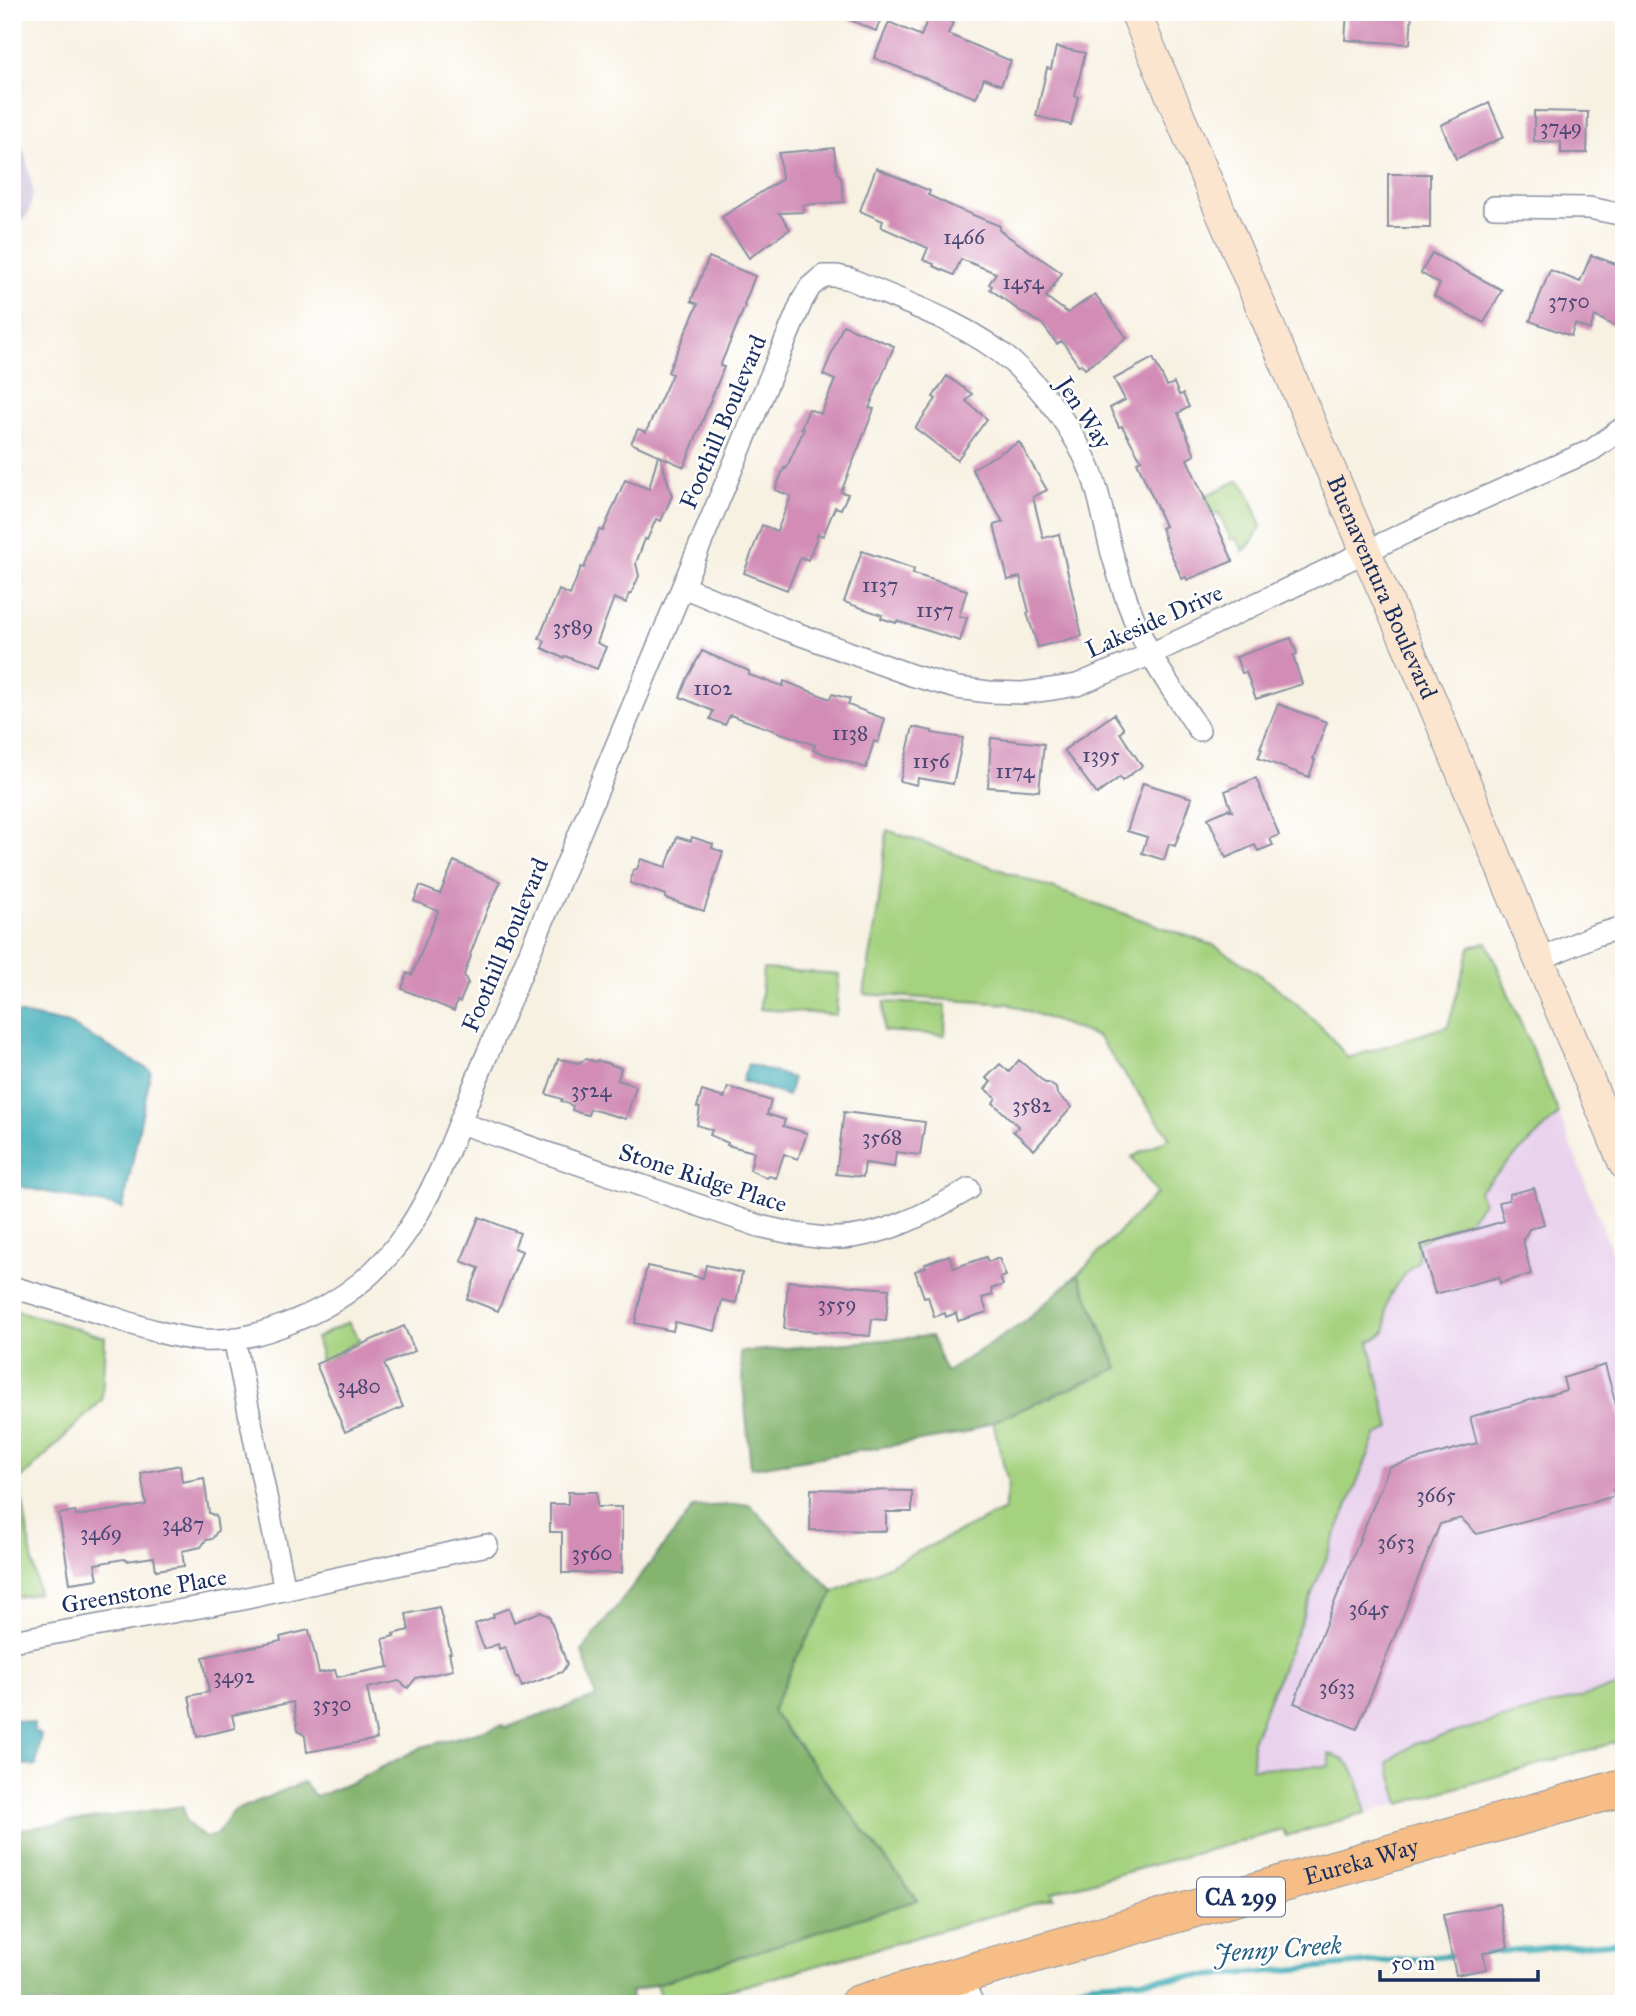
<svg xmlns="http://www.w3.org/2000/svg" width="1636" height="2016" viewBox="0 0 1636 2016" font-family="'IM FELL Great Primer',serif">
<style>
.built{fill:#e9d2ed}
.industrial{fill:#c9bfd7}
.green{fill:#a5d27f;stroke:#60806e;stroke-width:2}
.forest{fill:#84b46e;stroke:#507266;stroke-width:2}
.water{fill:#3aabb6;stroke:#2a6d8a;stroke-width:2}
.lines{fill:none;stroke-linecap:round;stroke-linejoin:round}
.stream{stroke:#3aabb6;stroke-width:6}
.building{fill:#d28cb6}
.minor-casing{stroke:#8990a0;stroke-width:24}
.secondary-casing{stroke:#8990a0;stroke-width:32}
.trunk-casing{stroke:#8990a0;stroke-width:39}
.minor{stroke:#fff;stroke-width:21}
.secondary{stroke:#fbe5cf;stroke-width:30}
.trunk{stroke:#f6be86;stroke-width:37}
.labels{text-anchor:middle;stroke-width:5;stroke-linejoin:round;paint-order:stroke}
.number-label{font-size:21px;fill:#494674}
.shield{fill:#fff;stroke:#5f6d8e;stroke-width:2}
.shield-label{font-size:23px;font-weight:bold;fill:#1b2f5e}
.street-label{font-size:24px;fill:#1b2f5e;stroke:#fff}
.water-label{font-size:26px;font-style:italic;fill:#276181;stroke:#fff}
</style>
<rect width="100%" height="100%" fill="#fff"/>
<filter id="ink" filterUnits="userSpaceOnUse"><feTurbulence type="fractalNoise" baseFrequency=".0143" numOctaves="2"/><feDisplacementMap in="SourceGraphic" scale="14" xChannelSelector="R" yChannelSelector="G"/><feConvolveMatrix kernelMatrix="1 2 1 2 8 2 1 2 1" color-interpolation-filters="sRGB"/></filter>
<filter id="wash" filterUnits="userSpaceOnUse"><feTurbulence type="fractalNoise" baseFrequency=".00686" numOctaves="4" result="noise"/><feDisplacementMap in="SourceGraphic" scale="28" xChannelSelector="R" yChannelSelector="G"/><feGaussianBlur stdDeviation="1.57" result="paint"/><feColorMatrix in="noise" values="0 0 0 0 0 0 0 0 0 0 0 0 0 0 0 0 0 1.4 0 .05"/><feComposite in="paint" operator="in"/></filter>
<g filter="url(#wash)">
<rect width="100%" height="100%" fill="#f7f1e2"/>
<path class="built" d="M1559 1114 1624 1283V1740L1366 1813 1356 1776 1329 1766 1251 1768 1253 1739 1376 1436 1390 1428 1369 1342 1387 1328V1302L1408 1270 1418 1261V1242L1469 1220 1478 1191Z"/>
<path class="industrial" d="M12 131 25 154 33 189 31 205 28 214 12 233Z"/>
<path class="green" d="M1239 480C1248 488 1258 514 1261 527L1252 542 1243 552 1237 538 1231 540 1219 513 1213 515 1205 496Z
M887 830 1213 945C1264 974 1311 1010 1348 1058L1448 1026 1470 947 1487 942 1559 1114 1479 1191 1483 1202 1469 1220 1418 1242V1261C1407 1271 1393 1286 1388 1301 1380 1322 1399 1329 1369 1342L1390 1428 1376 1436 1253 1739 1252 1768 1329 1766V1754C1359 1759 1359 1788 1366 1813L1286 1836 1283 1830 1060 1890 1052 1893 1054 1898 759 1982 674 2004H663L656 1984 917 1900 772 1711 794 1662 834 1592 1004 1510 1008 1483 993 1422 1118 1368 1078 1274 1157 1193 1132 1157 1170 1138 1098 1037 1009 1004 864 994 878 908Z
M763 969 839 974 836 1015 760 1009Z
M884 1002 946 1005 945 1035 883 1031Z
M12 1309 105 1337 102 1400 19 1481 38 1593 12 1598Z
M348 1322 360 1341C345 1348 334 1357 320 1365V1351L316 1338Z
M1624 1667V1740L1400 1804 1388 1762 1414 1744 1623 1685 1619 1670Z"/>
<path class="forest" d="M1078 1274 1118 1368 963 1434 751 1468 740 1352 931 1336 946 1372 1023 1323Z
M749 1504 834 1592 794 1662 772 1711 917 1900 631 1992V2004H12V1830L183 1806 186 1822 205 1838 216 1835 234 1811 304 1782 316 1797 357 1780 422 1747 503 1725 504 1728 596 1697 582 1651 694 1507Z"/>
<path class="water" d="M12 1012 69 1024 151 1071 123 1208 12 1185Z
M748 1064 793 1078 788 1096 742 1081Z
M12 1719 34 1723V1731L41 1735 36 1766 12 1763Z"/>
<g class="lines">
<path class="stream" d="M1479 1953 1624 1942
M1022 2004 1091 1983 1252 1973 1457 1955"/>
</g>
<g id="blocks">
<path class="building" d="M832 12H884L876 31Z
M1347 12H1412L1410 44 1345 40Z
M930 13 953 23 948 34 1011 61 1001 85 984 78 976 98 874 58 889 22 921 36Z
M1056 47 1085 53 1075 96 1078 97 1071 125 1036 116 1047 68 1051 69Z
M1489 103 1504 137 1456 159 1441 125Z
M1534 111 1588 112 1587 153H1561V142L1534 141Z
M834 148 837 173 841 177 844 202 803 205 804 212 779 213 790 229 749 258 722 217 782 179 779 153Z
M876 168 930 191 928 195 956 208 1000 226 999 230 1062 273 1046 297 1068 313 1095 294 1127 338 1085 369 1081 364 1079 366 1062 341 1057 344 1042 324 1017 309 990 289 992 286 989 284 996 273 961 259 954 275 933 266 934 264 923 260 928 248 881 227 883 221 860 211Z
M1388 174H1430V228H1388Z
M1432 253 1502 290 1484 323 1434 296 1440 284 1421 273Z
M1591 255 1624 267V331L1595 316 1590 330 1575 324 1571 336 1530 321 1550 270 1580 282Z
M709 257 755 276 744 305 745 306 720 366 724 367 684 467 660 456 672 496 661 521 656 519 647 540 645 539 636 563 639 576 631 594H629L626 603 614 598 597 643 606 647 597 669 565 656 563 658 542 648 545 641 539 638 559 590 570 595 581 567 584 568 599 530 603 531 625 480 649 489 658 455 631 443 638 429 646 432 672 374 668 372 698 304 691 301Z
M843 325 894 346 869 408 874 409 841 492 848 494 841 509 835 507 823 536 818 534 808 560 801 557 787 590 744 573 762 525 777 531 791 496 775 490 784 468 786 469 800 438 804 429 801 428 809 409 821 414 835 380 823 375Z
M1153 358 1167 386 1174 383 1179 395 1183 394 1189 407 1178 413 1195 455 1187 459 1233 561 1187 580 1186 577 1182 579 1164 538 1165 537 1161 528 1165 526 1137 462 1141 460 1122 426 1119 427 1110 408 1125 400 1114 379Z
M947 376 972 394 966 401 987 419 957 460 915 428 936 399 933 397Z
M1019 442 1047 490 1033 497 1043 538 1059 534 1082 636 1038 647 1027 613 1029 612 1020 577 1008 580 994 525 1003 522 972 469Z
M862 551 914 569 913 574 967 590 959 616 967 618 960 641 897 621 896 623 881 618 882 615 844 602Z
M1291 638 1297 654 1293 656 1302 684 1256 699 1246 672 1242 673 1236 657Z
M702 651 749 671V675L783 686 784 681 830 699 832 694 850 699 848 705 885 719 878 743 874 741 866 768 813 750 815 745 730 715 725 725 710 719 713 711 680 697 687 679Z
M1278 704 1327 722 1313 759 1315 760 1309 777 1258 758 1262 749 1260 748Z
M1114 714 1124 729 1120 733 1142 766 1122 781 1120 777 1097 794 1064 750Z
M913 727 932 731V733L963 738 953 784 918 778 917 785 900 781Z
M991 738 1044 744 1039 791 988 787Z
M1256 778 1279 835 1270 839 1273 845 1258 851 1255 845 1226 858 1208 818 1228 809 1232 811 1225 791Z
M1143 783 1192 798 1175 846 1169 844 1164 860 1142 853 1147 837 1127 831Z
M677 837 691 841 692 837 713 844 712 848 723 852 704 911 665 898 666 895 630 883 633 870 637 869 641 859 666 867Z
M454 861 501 882 488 908 470 955 471 956 464 975 468 983 460 1002 457 1001 454 1011 402 989 407 973 412 975 438 911 414 901 420 886 440 894Z
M558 1059 578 1063 586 1059 596 1062 597 1060 621 1068 618 1080 636 1086 626 1119 590 1109 588 1115 580 1113 572 1110 573 1106 561 1101 562 1099 546 1094Z
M1019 1060 1045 1083H1049L1056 1088 1057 1094 1072 1107 1034 1150 1013 1131 1019 1127 993 1103 996 1098 985 1089 991 1082 986 1078 1000 1064 1009 1072Z
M728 1087 771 1101 767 1114 785 1120 783 1126 807 1133 798 1159 784 1154 776 1178 769 1176 767 1178 750 1170 754 1152 727 1145 728 1143 710 1135 712 1130 697 1125 700 1108 697 1107 702 1091 724 1098Z
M844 1112 925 1122 920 1155 896 1152 894 1167 865 1163 863 1177 836 1174Z
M1534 1188 1544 1224 1529 1229 1523 1240 1531 1274 1500 1283 1499 1277 1435 1294 1421 1245 1504 1221 1499 1202 1509 1200V1194Z
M479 1217 520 1233 514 1248 522 1251 498 1311 467 1299 479 1268 461 1261Z
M949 1255 954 1268 986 1257 988 1262 999 1258 1006 1276 1000 1278 1003 1285 991 1289 993 1295 982 1298 987 1312 958 1321 956 1313 946 1317 945 1313 934 1317 928 1296 924 1297 915 1271 926 1267 925 1264Z
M706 1265 742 1273 736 1303 722 1300 715 1331 675 1322 673 1331 635 1323 647 1266 703 1278Z
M788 1281 889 1289 886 1320 872 1319 870 1336 784 1329Z
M404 1326 415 1351 384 1364 403 1407 345 1432 316 1364Z
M1605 1365 1624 1433V1487L1613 1490 1615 1496 1477 1534 1461 1518 1440 1524 1357 1729 1294 1703 1389 1467 1477 1443 1470 1417 1566 1390 1563 1378Z
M180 1465 182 1482 204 1478 209 1513 216 1516 218 1530 212 1539 206 1540 201 1547 182 1551 184 1566 156 1570 154 1557 127 1561 124 1559 95 1564 98 1579 70 1583 59 1514 75 1511 76 1516 146 1505 141 1473Z
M811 1489 912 1491V1512H886V1531L810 1530Z
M568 1492H597V1507H622V1573H562V1532H550V1504H568Z
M439 1607 451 1653H449L453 1670 416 1678 408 1688 399 1681 367 1688 377 1739 307 1752 305 1736 298 1730 293 1702 232 1715 235 1728 197 1737 189 1696 209 1692 203 1657 281 1641 280 1637 309 1630 319 1673 335 1670 337 1677 389 1667 383 1639 394 1636 393 1634 409 1630 406 1614Z
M509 1608 514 1622 540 1612 549 1616 567 1664 562 1672 522 1687 518 1677 516 1678 505 1647 499 1649 498 1644 484 1649 475 1624 494 1617 493 1614Z
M1499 1904 1508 1947 1483 1953 1487 1969 1456 1975 1443 1915Z"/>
</g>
</g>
<g filter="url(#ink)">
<use href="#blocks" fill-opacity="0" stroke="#8990a0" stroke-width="2"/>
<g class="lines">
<g class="minor-casing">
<path id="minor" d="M1494 207 1589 208 1624 215
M683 587 782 628 911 675 957 688 989 692 1023 693 1052 689 1077 685 1151 654 1409 531 1592 450 1624 427
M1540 959 1596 935 1624 927
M460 1123 759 1226C782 1231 805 1237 828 1238 879 1240 928 1213 969 1189
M12 1287C45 1297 77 1306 109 1316 138 1326 170 1337 201 1340 233 1342 266 1333 294 1321 408 1276 435 1185 476 1081L802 301 810 287 823 276H837L850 279C903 302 967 323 1011 361 1044 390 1075 431 1091 472 1102 500 1105 531 1114 560 1121 585 1130 611 1141 635 1156 668 1179 699 1199 730
M234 1338 285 1590
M12 1641 238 1600 487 1545
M960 1976 973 2004"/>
</g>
<g class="secondary-casing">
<g id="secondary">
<path id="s1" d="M1135 12 1366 552 1431 699 1624 1164"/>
</g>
</g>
<g class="trunk-casing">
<g id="trunk">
<path id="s2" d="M858 2004 1624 1787"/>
</g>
</g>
<use href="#minor" class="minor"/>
<use href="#secondary" class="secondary"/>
<use href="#trunk" class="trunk"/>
</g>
</g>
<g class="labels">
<g class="number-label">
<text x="1561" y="134">3749</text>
<text x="964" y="244">1466</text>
<text x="1023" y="289">1454</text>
<text x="1569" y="308">3750</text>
<text x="880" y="592">1137</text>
<text x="935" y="617">1157</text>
<text x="573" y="634">3589</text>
<text x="713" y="695">1102</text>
<text x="850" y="740">1138</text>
<text x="1101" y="762">1395</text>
<text x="931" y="768">1156</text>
<text x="1015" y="778">1174</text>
<text x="591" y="1097">3524</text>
<text x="1032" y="1112">3582</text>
<text x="882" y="1144">3568</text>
<text x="837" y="1311">3559</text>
<text x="359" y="1393">3480</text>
<text x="1436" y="1502">3665</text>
<text x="183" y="1531">3487</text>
<text x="101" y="1540">3469</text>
<text x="1396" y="1549">3653</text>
<text x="592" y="1560">3560</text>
<text x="1369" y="1615">3645</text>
<text x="234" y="1683">3492</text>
<text x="1337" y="1694">3633</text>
<text x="332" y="1711">3530</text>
</g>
<rect class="shield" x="1197" y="1877.5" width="88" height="39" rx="5"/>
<g class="shield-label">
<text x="1241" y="1905">CA 299</text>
</g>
<g class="street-label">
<text transform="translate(1084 413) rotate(57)" y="8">Jen Way</text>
<text transform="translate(723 422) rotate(-67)" y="8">Foothill Boulevard</text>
<text dy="8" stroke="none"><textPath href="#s1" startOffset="626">Buenaventura Boulevard</textPath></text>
<text transform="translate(1154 621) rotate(-24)" y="8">Lakeside Drive</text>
<text transform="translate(505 945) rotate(-67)" y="8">Foothill Boulevard</text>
<text transform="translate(703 1178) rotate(18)" y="8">Stone Ridge Place</text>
<text transform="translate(144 1591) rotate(-10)" y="8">Greenstone Place</text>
<text dy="8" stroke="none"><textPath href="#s2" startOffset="523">Eureka Way</textPath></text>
</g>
<g class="water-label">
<text transform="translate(1278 1949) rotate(-4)" y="9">Jenny Creek</text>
</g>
</g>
<rect width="1636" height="2016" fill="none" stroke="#fff" stroke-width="42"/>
<path d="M1380 1970v10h158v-10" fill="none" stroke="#1b2f5e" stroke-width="3.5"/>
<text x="1391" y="1970" font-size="21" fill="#1b2f5e" stroke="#ffffff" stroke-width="5" paint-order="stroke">50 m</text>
</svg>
